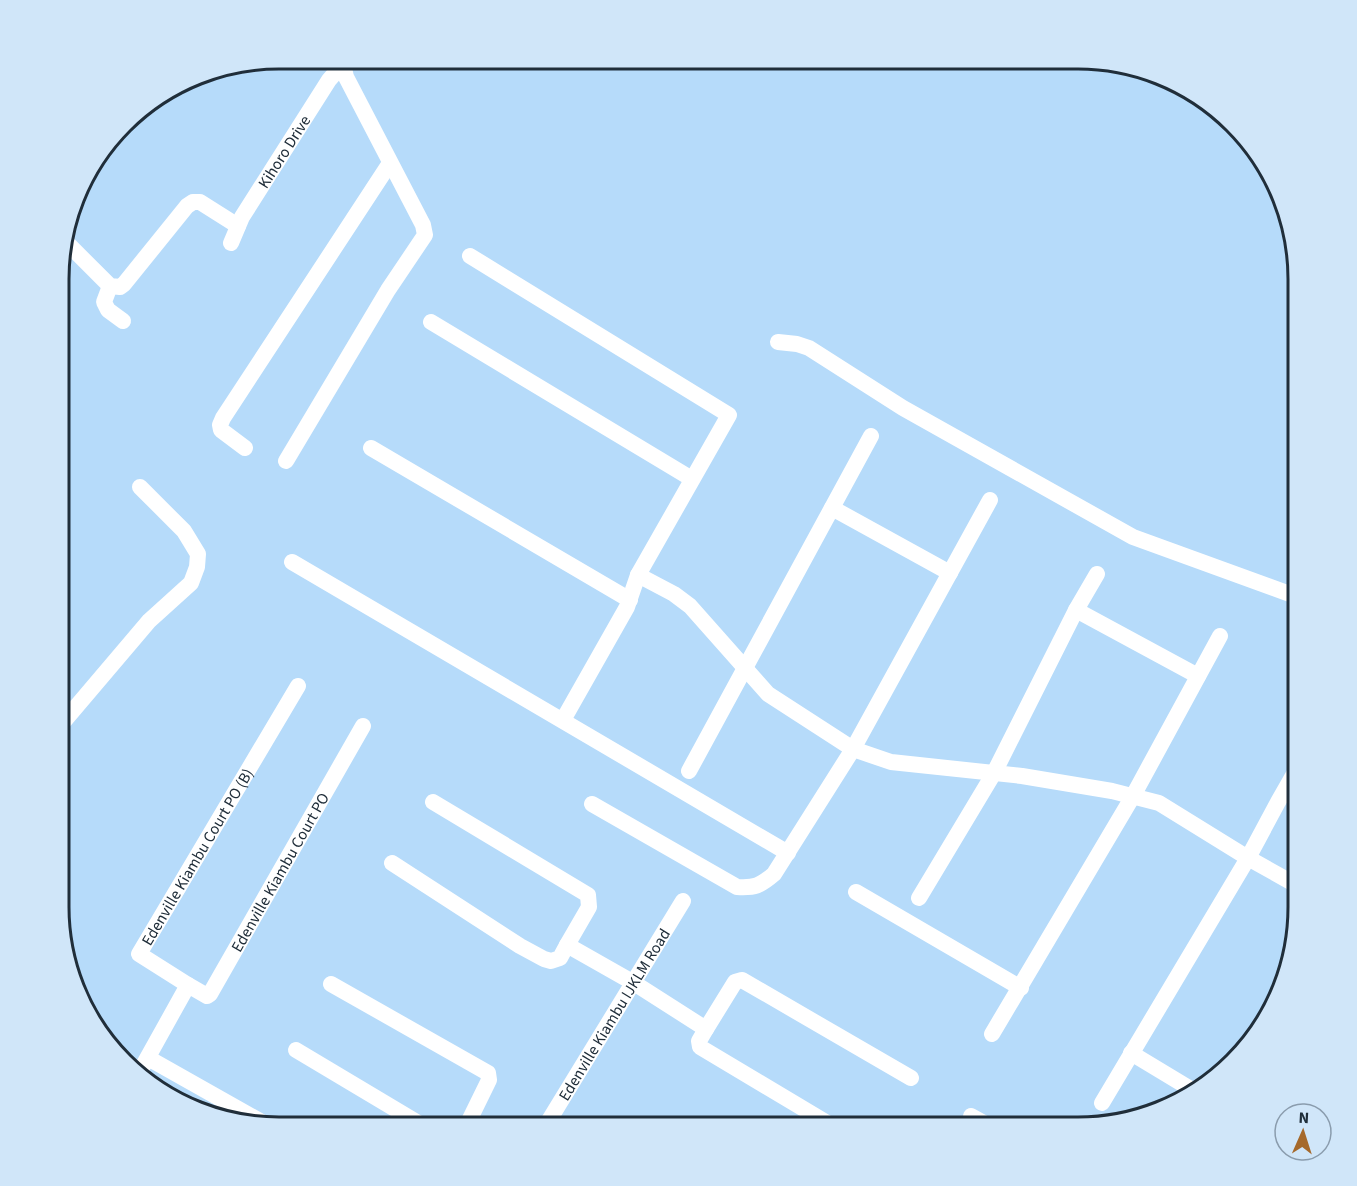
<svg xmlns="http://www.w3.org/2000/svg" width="1357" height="1186" viewBox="0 0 1357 1186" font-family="'Source Sans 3',sans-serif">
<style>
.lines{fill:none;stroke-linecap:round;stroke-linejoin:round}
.minor{stroke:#fff;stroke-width:16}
.labels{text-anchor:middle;stroke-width:6;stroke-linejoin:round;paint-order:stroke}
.street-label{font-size:16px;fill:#202e3a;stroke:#d0e6f9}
.rim{fill:none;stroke:#202e3a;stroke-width:3}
</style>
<rect width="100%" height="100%" fill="#b6dbfa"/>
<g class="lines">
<g class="minor">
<path d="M64 240 110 286 120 287 124 284 187 206 193 202H200L238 226"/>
<path id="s1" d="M231 243 242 217 329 80 343 64"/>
<path d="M470 256 729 415 638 575 627 607 563 720"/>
<path d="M110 286 104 302 108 310 123 321"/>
<path d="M431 322 692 479"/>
<path d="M778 342 797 344 809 348 903 408 1133 537 1298 597"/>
<path d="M245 448 221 430 220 425 223 418 390 163"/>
<path d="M371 448 630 600"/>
<path d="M286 461 388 290 425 235 423 225 346 77 343 64 345 59"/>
<path d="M832 508 950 573"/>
<path d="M292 562 788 853"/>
<path d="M638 575 674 594 690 606 768 694 853 749 891 762 1022 776 1112 791 1159 803 1248 858 1298 886"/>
<path d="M1076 610 1198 676"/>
<path d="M59 727 149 621 191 583 197 567 198 554 184 531 140 487"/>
<path d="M689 771 871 436"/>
<path d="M433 802 588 895 589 907 567 945 634 983 706 1029 735 982 742 980 911 1078"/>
<path d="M592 804 737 887C755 888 760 886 774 874L853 749 990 500"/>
<path d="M392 863 520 946 544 959 551 961 560 958 567 945"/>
<path d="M856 892 1021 988"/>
<path d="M919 898 994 773 1076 610 1097 574"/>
<path d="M331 984 488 1073 489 1080 466 1127"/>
<path id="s2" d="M188 985 207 996 210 994 363 726"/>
<path d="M706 1029 699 1041 700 1047 834 1127"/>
<path d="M992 1034 1133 796 1220 636"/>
<path d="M296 1050 425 1127"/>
<path d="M1131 1053 1194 1091"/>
<path d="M148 1058 267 1125"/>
<path id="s3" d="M139 1073 188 985 139 954 298 686"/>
<path d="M1102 1103 1248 858 1278 802 1298 767"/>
<path d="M971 1116 991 1127"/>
<path id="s4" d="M545 1127 683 901"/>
</g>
</g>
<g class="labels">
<g class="street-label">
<text dy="6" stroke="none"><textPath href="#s1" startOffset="106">Kihoro Drive</textPath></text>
<text dy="6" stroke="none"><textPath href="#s3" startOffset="272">Edenville Kiambu Court PO (B)</textPath></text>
<text dy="6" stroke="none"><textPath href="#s2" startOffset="166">Edenville Kiambu Court PO</textPath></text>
<text dy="6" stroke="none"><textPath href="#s4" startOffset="132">Edenville Kiambu IJKLM Road</textPath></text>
</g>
</g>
<path d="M0 0H1357V1186H0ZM279 69H1078A210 210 0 0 1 1288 279V907A210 210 0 0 1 1078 1117H279A210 210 0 0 1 69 907V279A210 210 0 0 1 279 69Z" fill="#d0e6f9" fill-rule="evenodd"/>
<path class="rim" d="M279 69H1078A210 210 0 0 1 1288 279V907A210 210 0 0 1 1078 1117H279A210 210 0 0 1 69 907V279A210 210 0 0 1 279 69Z"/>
<g transform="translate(1303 1132) rotate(3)"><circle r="28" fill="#d0e6f9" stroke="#8a9cad" stroke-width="1.5"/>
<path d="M0-4.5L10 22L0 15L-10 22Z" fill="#a5692b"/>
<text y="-9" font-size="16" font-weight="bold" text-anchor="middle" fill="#202e3a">N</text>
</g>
</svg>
